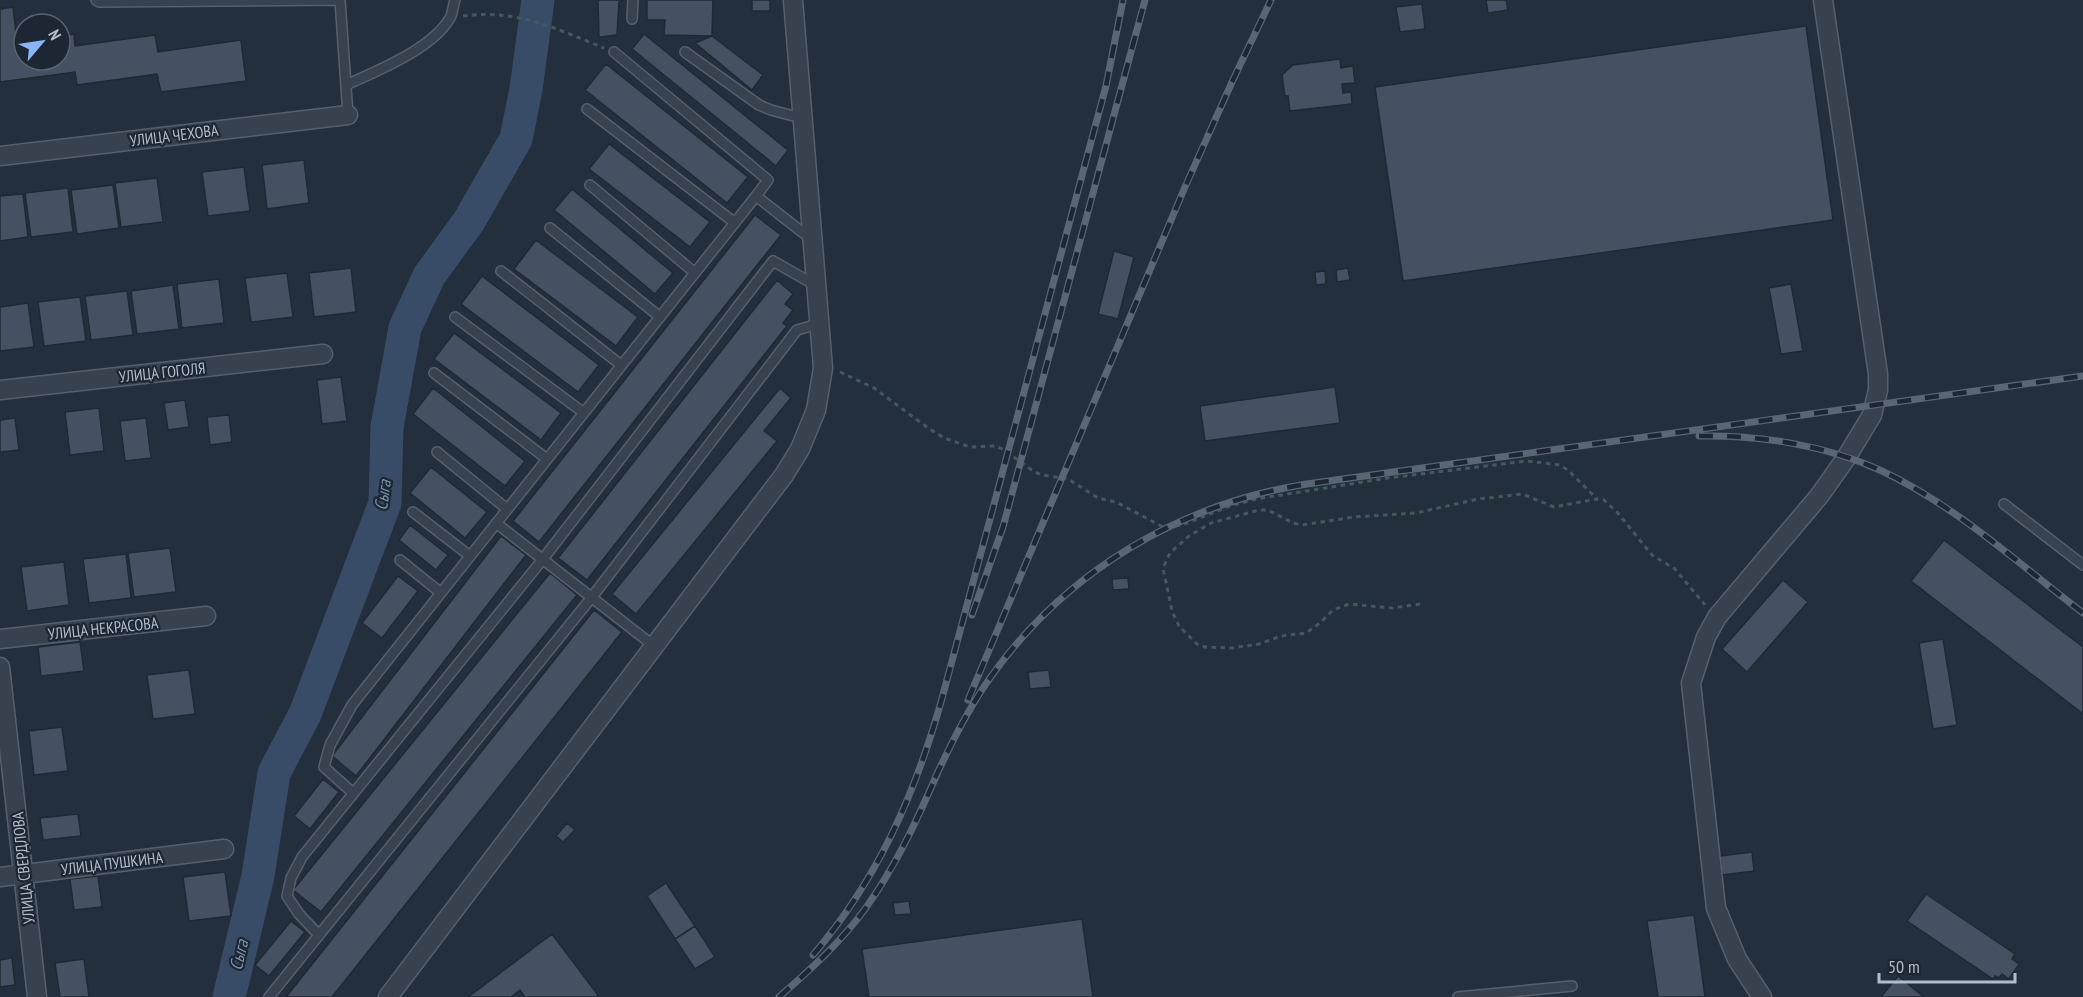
<svg xmlns="http://www.w3.org/2000/svg" width="2083" height="997" viewBox="0 0 2083 997" font-family="'PT Sans Narrow',sans-serif">
<style>
.lines{fill:none;stroke-linecap:round;stroke-linejoin:round}
.river{stroke:#394c67;stroke-width:33}
.building{fill:#455162;stroke:#1f2835;stroke-width:1.5}
.lane-casing{stroke:#565f6c;stroke-width:12}
.street-casing{stroke:#565f6c;stroke-width:21}
.path{stroke:#44595c;stroke-width:3;stroke-dasharray:4.5 4.5;stroke-linecap:butt}
.lane{stroke:#38414e;stroke-width:9}
.street{stroke:#38414e;stroke-width:18}
.rail-casing{stroke:#5a6575;stroke-width:7}
.rail{stroke:#1d2633;stroke-width:4.5;stroke-dasharray:14;stroke-linecap:butt}
.labels{text-anchor:middle;stroke-width:4.5;stroke-linejoin:round;paint-order:stroke}
.street-label{font-size:16px;fill:#b4bcc9;stroke:#1d2633}
.water-label{font-size:18px;font-style:italic;fill:#7c92b1;stroke:#1d2633}
</style>
<rect width="100%" height="100%" fill="#242f3e"/>
<g class="lines">
<path class="river" d="M229 997 258 876 274 773 305 714 385 503 387 427 405 328 429 276 469 221 516 139 526 89 538 0"/>
</g>
<path class="building" d="M598 0H624L619 2 617 35 599 37Z
M647 0H713L712 36 664 35 665 20H647Z
M752 0H770V11H752Z
M1486 0H1506L1508 10 1488 13Z
M1422 4 1425 29 1400 32 1396 7Z
M13 7 17 41 24 40V60H60V36L74 34 75 46 155 35 158 52 241 40 246 81 161 92 157 74 77 85 75 72 0 82V9Z
M1806 26 1833 220 1403 281 1375 87Z
M644 34 788 150 776 166 632 49Z
M712 36 763 75 752 90 695 43Z
M1340 59 1341 68 1353 66 1355 83 1342 84 1343 93 1351 92 1352 104 1290 111 1288 96H1285L1282 75 1293 65Z
M606 64 748 177 727 203 585 90Z
M609 144 710 222 690 247 589 169Z
M304 160 309 203 267 209 262 165Z
M244 167 250 211 208 216 202 172Z
M157 178 163 222 121 227 115 183Z
M113 185 119 228 77 234 71 190Z
M68 188 73 232 31 237 25 193Z
M572 189 673 273 655 294 554 210Z
M23 194 28 237 0 241V196Z
M755 215 781 235 539 542 513 521Z
M536 240 638 317 616 346 514 269Z
M1114 251 1134 257 1118 319 1098 314Z
M351 268 356 312 314 317 309 273Z
M1348 268 1350 280 1337 282 1336 270Z
M1325 271 1326 284 1316 285 1315 272Z
M287 273 293 317 251 322 245 278Z
M482 276 599 365 578 392 461 304Z
M219 279 224 323 182 328 177 284Z
M777 280 793 294 785 304 793 310 783 323 787 326 587 580 558 558Z
M1791 284 1803 351 1781 354 1769 288Z
M173 285 179 329 137 334 131 291Z
M127 291 133 335 91 340 85 296Z
M80 297 86 341 44 346 38 302Z
M28 303 34 347 0 351V307Z
M454 333 561 413 541 440 434 359Z
M341 377 347 421 322 424 317 380Z
M1335 387 1340 423 1205 441 1200 406Z
M433 388 525 461 505 486 413 414Z
M780 388 791 398 764 431 777 441 636 614 612 594Z
M185 400 189 427 168 430 164 403Z
M99 408 104 451 70 455 65 412Z
M229 415 232 442 210 445 207 417Z
M15 418 19 450 0 452V420Z
M146 418 151 458 125 461 120 421Z
M431 467 487 512 465 538 410 493Z
M410 525 448 555 436 570 399 540Z
M501 536 526 555 356 776 332 756Z
M1944 540 2083 647V714L1911 581Z
M170 548 176 592 134 597 128 553Z
M126 554 131 598 89 603 83 559Z
M64 562 69 605 27 611 21 567Z
M550 573 577 595 321 912 293 890Z
M398 576 418 591 382 638 362 623Z
M1128 578 1129 589 1113 590 1112 579Z
M1783 580 1808 602 1747 672 1722 649Z
M594 610 622 632 332 997H286Z
M1943 639 1957 725 1933 729 1919 643Z
M80 642 84 671 41 676 38 647Z
M189 670 195 714 153 719 147 675Z
M1049 670 1051 687 1030 689 1028 672Z
M62 727 68 771 34 775 29 731Z
M323 779 339 792 310 829 294 816Z
M78 814 81 836 43 840 40 818Z
M567 823 575 830 563 842 556 836Z
M1752 852 1754 871 1722 875 1720 856Z
M225 872 231 916 189 921 183 877Z
M98 876 102 907 74 910 70 879Z
M666 883 695 926 675 939 647 896Z
M1926 894 2015 954 2012 959 2019 964 2009 979 2002 974 1999 978 1995 976 1993 979 1907 921Z
M909 901 911 914 895 915 893 903Z
M1694 915 1705 997H1658L1647 921Z
M1082 919 1093 997H869L862 949Z
M291 921 305 932 269 976 255 965Z
M695 926 715 957 695 969 675 939Z
M552 934 598 995 596 997H525L520 990 511 997H468Z
M12 958 15 985 0 987V960Z
M84 959 89 997H60L55 963Z
M1898 976 1924 997H1881Z"/>
<g class="lines">
<g class="lane-casing">
<path id="lane" d="M96 0 99 2 340 0 348 115
M632 19 633 0
M614 52 768 180 756 196 811 239
M685 52 759 105 771 110 801 118
M346 85C377 71 432 49 450 18 453 13 453 5 455 0
M587 109 735 223
M590 185 695 273
M550 228 660 317
M501 271 621 365
M455 317 584 413
M434 373 547 459
M437 452 507 509
M2004 504 2083 565
M413 512 470 556
M496 523 654 646
M400 560 441 593
M353 793 324 767 330 745 352 705 756 196
M319 935 299 914 287 896 291 878 302 857 543 559 773 261 815 285
M269 997 592 597 797 330 818 324
M1458 997 1572 986"/>
</g>
<g class="street-casing">
<path id="street" d="M0 156 348 115
M0 390 323 354
M0 639 206 616
M0 667 37 997
M0 877 224 849
M388 997 784 475 800 449 816 410 823 368 793 0
M1762 997 1737 959 1716 908 1691 683 1706 637 1717 617 1820 495 1846 458 1872 415 1878 390V374L1823 0"/>
</g>
<path class="path" d="M463 16C518 9 554 28 604 48
M840 372 874 388 928 428 944 438 970 447 996 446 1004 450 1033 471 1042 475 1068 479 1098 498 1116 502 1165 528 1182 525 1230 506 1256 499 1388 478 1527 461 1559 465 1568 470 1597 499
M1420 604 1393 608 1349 604 1333 610 1320 623 1306 633 1281 636 1259 644 1232 648 1205 647 1197 644 1179 626 1172 611 1163 568 1170 553 1189 536 1211 523 1259 510H1268L1293 523 1302 525 1354 517 1416 513 1478 499 1522 494 1554 507 1597 499 1604 500 1617 512 1652 555 1675 569 1705 605"/>
<use href="#lane" class="lane"/>
<use href="#street" class="street"/>
<g class="rail-casing">
<path id="rail" d="M1699 436C1760 435 1826 445 1882 471 1956 506 2019 564 2083 613
M972 615 1003 527 1145 0
M968 700 1185 187 1232 82 1271 0
M935 778C951 744 968 709 990 678 1065 572 1179 504 1307 484L2083 376
M813 955C877 880 914 797 941 702L1106 86 1123 0
M779 997C810 970 841 942 865 909 896 866 917 820 938 772"/>
</g>
<use href="#rail" class="rail"/>
</g>
<g class="labels">
<g class="street-label">
<text transform="translate(174 135) rotate(-7)" y="6">УЛИЦА ЧЕХОВА</text>
<text transform="translate(162 372) rotate(-6)" y="6">УЛИЦА ГОГОЛЯ</text>
<text transform="translate(103 628) rotate(-6)" y="6">УЛИЦА НЕКРАСОВА</text>
<text transform="translate(112 863) rotate(-7)" y="6">УЛИЦА ПУШКИНА</text>
<text transform="translate(23 868) rotate(-96)" y="6">УЛИЦА СВЕРДЛОВА</text>
</g>
<g class="water-label">
<text transform="translate(383 495) rotate(-82)" y="6">Сыга</text>
<text transform="translate(239 955) rotate(-77)" y="6">Сыга</text>
</g>
</g>
<g transform="translate(42 42) rotate(61)"><circle r="28" fill="#1d2633" stroke="#59626f" stroke-width="1.5"/>
<path d="M0-4.5L10 22L0 15L-10 22Z" fill="#8ab4f8"/>
<text y="-9" font-size="16" font-weight="bold" text-anchor="middle" fill="#b4bcc9">N</text>
</g>
<path d="M1879 973v9h136v-9" fill="none" stroke="#b4bcc9" stroke-width="3"/>
<text x="1888" y="973" font-size="18" fill="#b4bcc9" stroke="#1d2633" stroke-width="4.5" paint-order="stroke">50 m</text>
</svg>
